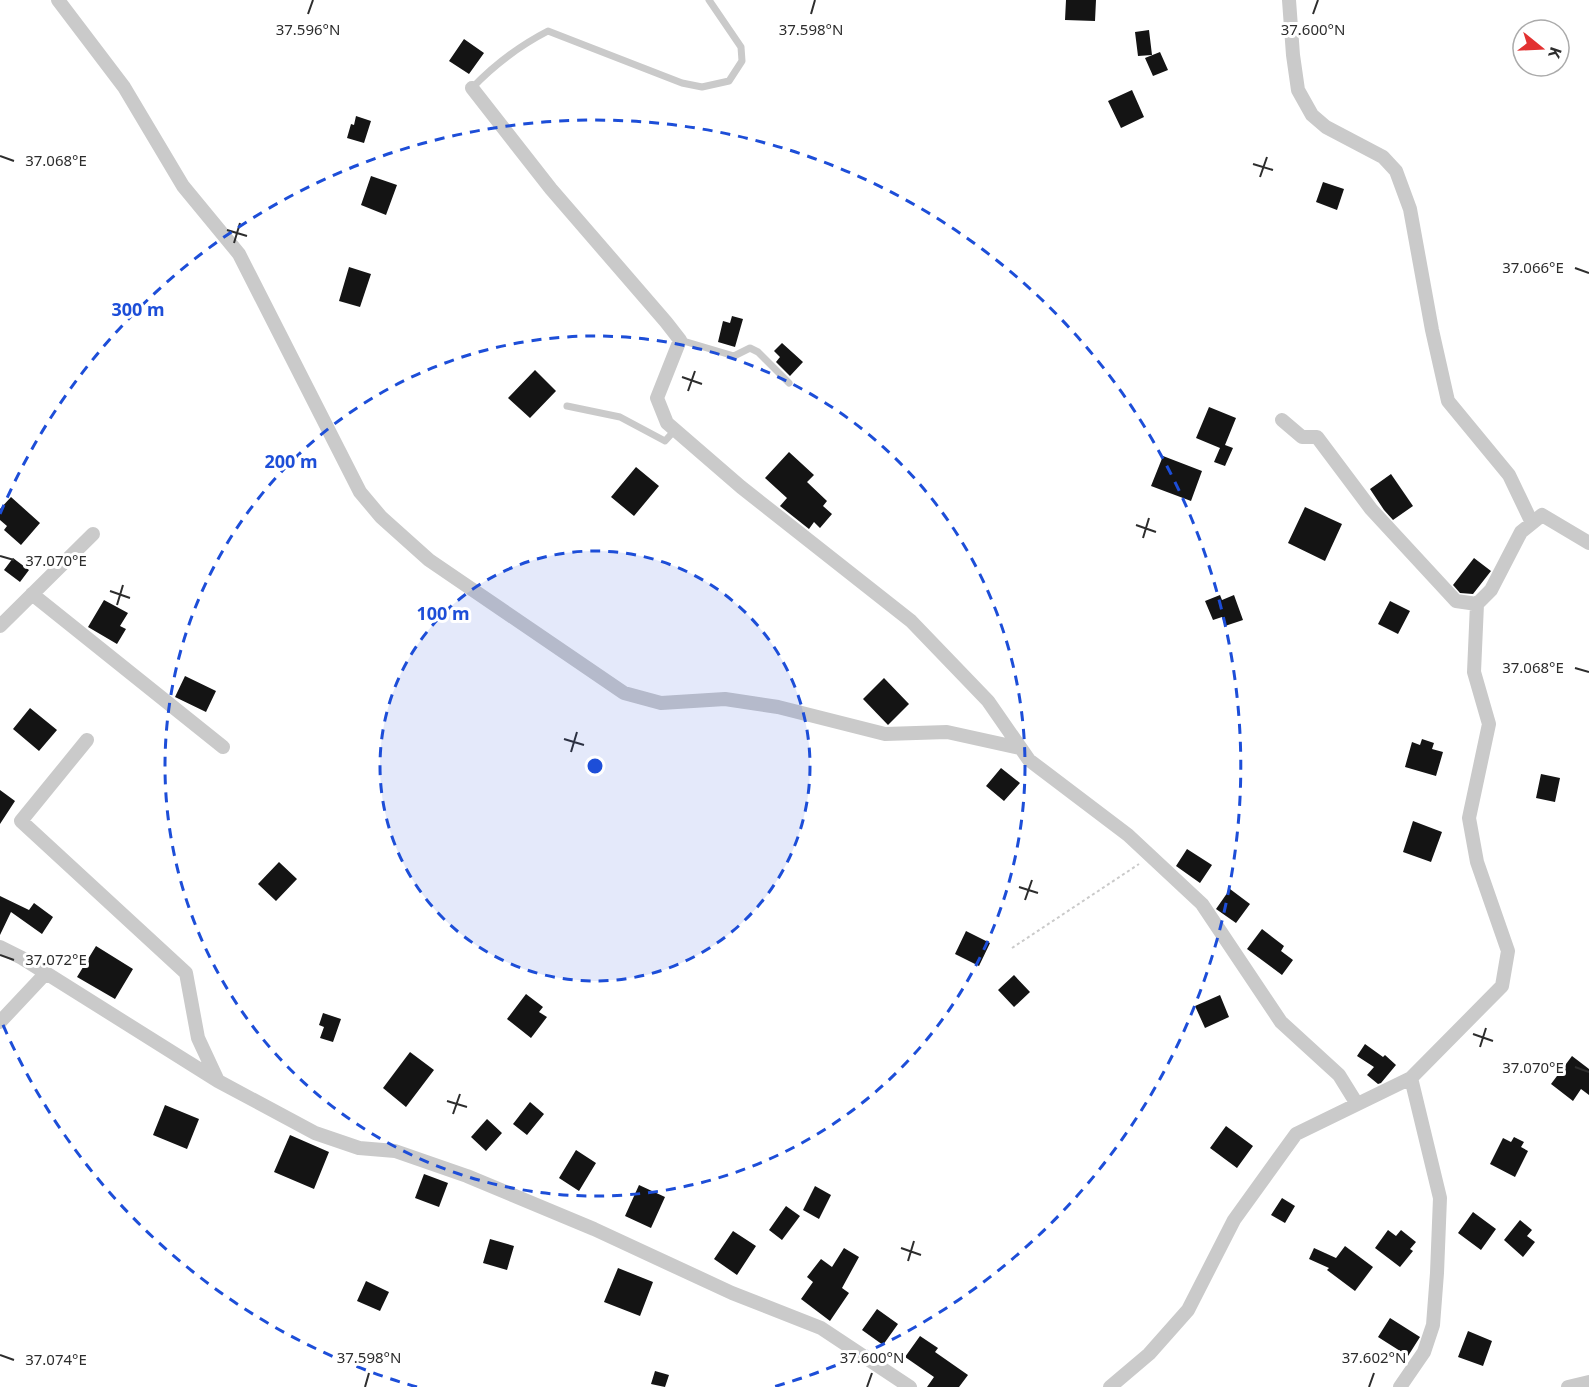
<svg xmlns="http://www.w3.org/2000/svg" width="1589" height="1387" viewBox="0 0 1589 1387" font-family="'Noto Sans',sans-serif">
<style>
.building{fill:#141414}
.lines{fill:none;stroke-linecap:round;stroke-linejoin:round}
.path{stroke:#cacaca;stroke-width:2;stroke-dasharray:3 3;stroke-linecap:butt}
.service{stroke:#cacaca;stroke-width:7}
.minor{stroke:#cacaca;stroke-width:14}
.ticks{fill:none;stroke:#2d2d2d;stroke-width:2}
.ring{fill:none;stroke:#1d4ed8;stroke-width:3;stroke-dasharray:10 8}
.ticks-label{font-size:15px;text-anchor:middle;fill:#2d2d2d;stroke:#fff;stroke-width:6;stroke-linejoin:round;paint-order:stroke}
.centre{fill:#1d4ed8;stroke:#fff;stroke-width:3}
.ring-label{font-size:18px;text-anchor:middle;font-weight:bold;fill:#1d4ed8;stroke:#fff;stroke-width:6;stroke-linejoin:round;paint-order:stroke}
</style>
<rect width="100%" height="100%" fill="#fff"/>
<path class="building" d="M1066 0H1096L1095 21 1065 20Z
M1149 30 1152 55 1138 56 1135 32Z
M464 39 484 53 469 74 449 61Z
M1160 52 1168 70 1153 76 1145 58Z
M1132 90 1144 117 1121 128 1108 101Z
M356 116 371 121 364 143 347 138 351 124 354 125Z
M371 176 397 185 386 215 361 205Z
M1323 182 1344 189 1337 210 1316 202Z
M349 267 371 274 360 307 339 301Z
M732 316 743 319 735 347 718 342 723 321 730 323Z
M782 343 803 362 790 376 776 362 780 357 774 351Z
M535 370 556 391 530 418 508 398Z
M1209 407 1236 418 1225 445 1233 448 1225 466 1214 462 1220 448 1196 438Z
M789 452 814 475 807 482 827 501 823 506 832 514 820 528 814 522 809 529 780 506 787 498 765 478Z
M1163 456 1202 471 1191 501 1151 486Z
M636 467 659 486 634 516 611 497Z
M1391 474 1413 506 1393 520 1384 510 1370 489Z
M11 497 40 523 21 545 4 530 7 526 0 520V509Z
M1305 507 1342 524 1325 561 1288 543Z
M13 558 29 570 20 582 4 570Z
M1474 558 1491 571 1473 594 1460 593 1453 585Z
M1220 595 1222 600 1234 595 1243 620 1225 626 1222 617 1213 620 1205 601Z
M104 600 128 613 120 626 126 629 117 644 88 627Z
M1390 601 1410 611 1398 634 1378 624Z
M185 676 216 691 206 712 175 697Z
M884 678 909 704 888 725 863 699Z
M30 708 57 730 39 751 13 729Z
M1422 739 1434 743 1432 749 1443 752 1436 776 1405 767 1412 742 1420 745Z
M1001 768 1020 783 1004 801 986 786Z
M1541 774 1560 778 1555 802 1536 798Z
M0 790 15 801 0 824Z
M1413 821 1442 832 1431 862 1403 852Z
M1187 849 1212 865 1200 883 1176 866Z
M279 862 297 879 276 901 258 884Z
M1230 889 1250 904 1236 923 1216 909Z
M0 896 29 910 34 903 53 917 42 934 11 912 0 935Z
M1262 929 1284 946 1281 951 1293 960 1282 975 1247 949Z
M966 931 990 943 979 966 955 954Z
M96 946 133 969 115 999 77 977Z
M1014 975 1030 992 1014 1007 998 990Z
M526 994 543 1007 539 1012 547 1017 531 1038 507 1019Z
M1220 995 1229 1017 1205 1028 1195 1006Z
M323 1013 341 1019 333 1042 320 1038 324 1027 319 1025Z
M1365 1044 1383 1057 1385 1055 1396 1065 1381 1083 1378 1084 1367 1075 1374 1067 1357 1056Z
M410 1052 434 1070 406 1107 383 1088Z
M1572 1056 1589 1069V1095L1581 1089 1573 1101 1551 1084Z
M530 1102 544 1114 527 1135 513 1124Z
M165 1105 199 1119 187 1149 153 1135Z
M487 1119 502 1133 486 1151 471 1137Z
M1226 1126 1253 1146 1237 1168 1210 1148Z
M290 1135 329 1152 314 1189 274 1172Z
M1514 1137 1524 1142 1521 1147 1528 1151 1515 1177 1490 1164 1503 1138 1511 1142Z
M576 1150 596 1163 579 1191 559 1178Z
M424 1174 448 1183 439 1207 415 1198Z
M639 1185 665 1197 651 1228 625 1216Z
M815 1186 831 1195 819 1219 803 1210Z
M1282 1198 1295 1206 1285 1223 1271 1215Z
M786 1206 800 1216 782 1240 769 1230Z
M1473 1212 1496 1229 1481 1250 1458 1233Z
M1520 1220 1532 1230 1527 1236 1535 1242 1523 1257 1504 1240Z
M1388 1230 1396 1236 1401 1230 1416 1242 1410 1249 1413 1251 1400 1267 1375 1248Z
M733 1231 756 1246 737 1275 714 1259Z
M490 1239 514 1246 507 1270 483 1263Z
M1345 1246 1373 1267 1355 1291 1327 1270 1329 1268 1309 1259 1314 1248 1336 1258Z
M844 1248 859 1257 842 1288 849 1293 830 1321 801 1299 813 1282 807 1277 821 1259 832 1267Z
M618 1268 653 1282 640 1316 604 1302Z
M366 1281 389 1292 380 1311 357 1301Z
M877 1309 898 1324 883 1345 862 1330Z
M1390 1318 1420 1337 1408 1356 1378 1337Z
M1468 1331 1492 1341 1483 1366 1458 1357Z
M920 1336 938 1348 935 1352 968 1375 959 1387H927L934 1377 905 1357Z
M655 1371 669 1375 665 1387 651 1384Z"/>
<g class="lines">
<path class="path" d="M1012 948 1139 864"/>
<path class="service" d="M472 88C495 64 519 46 548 31L682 83 702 87 729 81 742 61 741 47 709 0
M680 340 734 356 750 348 758 352 789 383
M567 406 620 417 665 441 675 430"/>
<path class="minor" d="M58 0 124 87 183 186 239 254 360 492 381 517 429 560 624 693 661 703 725 699 778 707 885 734 947 732 1020 748
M1289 0 1293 55 1298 90 1312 115 1326 127 1383 157 1396 171 1410 209 1432 330 1448 401 1509 475 1532 523
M472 88 551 189 666 322 680 340 657 398 667 423 741 487 911 621 988 701 1029 760 1128 835 1202 904 1281 1022 1339 1075 1357 1104
M1282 420 1302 437H1317L1371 509 1456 601 1477 604 1491 590 1521 532 1542 515 1589 543
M32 594 223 747
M0 626 93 534
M87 740 21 821 186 973 198 1038 218 1081
M0 947 22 958 218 1081 315 1133 359 1148 395 1151 467 1176 594 1229 732 1293 821 1328 910 1387
M0 1022 46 973
M1110 1387 1149 1354 1188 1310 1234 1220 1296 1134 1411 1078 1502 986 1508 951 1477 862 1469 818 1489 724 1474 672 1477 604
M1400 1387 1424 1352 1433 1325 1437 1273 1440 1198 1411 1078
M1568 1387 1589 1382"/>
</g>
<path class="ticks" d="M308 14 313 0M811 14 815 0M1313 14 1318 0M0 156 14 161M1253 164 1273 170M1260 177 1267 157M227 230 247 236M234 243 240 223M1575 268 1589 273M682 377 702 384M688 391 695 371M1136 525 1156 532M1143 538 1149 518M0 556 14 560M110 591 130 598M117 605 123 585M1575 668 1589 672M564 739 584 745M571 752 577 732M1019 887 1038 893M1025 900 1032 880M0 955 14 960M1473 1034 1493 1041M1480 1047 1486 1028M1575 1067 1589 1072M447 1101 467 1107M453 1114 460 1094M901 1248 921 1255M908 1261 914 1241M0 1355 14 1360M365 1387 369 1373M867 1387 872 1373M1369 1387 1374 1373"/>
<circle cx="595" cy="766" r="215" fill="#1d4ed8" fill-opacity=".12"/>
<g class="ring">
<circle cx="595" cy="766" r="215"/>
<circle cx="595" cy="766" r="430"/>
<path d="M417 1387A646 646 0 0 1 0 1018M0 514A646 646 0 1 1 773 1387"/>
</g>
<g class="ticks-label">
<text x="308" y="35">37.596°N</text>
<text x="811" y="35">37.598°N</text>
<text x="1313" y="35">37.600°N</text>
<text x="56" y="166">37.068°E</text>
<text x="1533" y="273">37.066°E</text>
<text x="56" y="566">37.070°E</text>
<text x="1533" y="673">37.068°E</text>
<text x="56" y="965">37.072°E</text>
<text x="1533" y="1073">37.070°E</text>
<text x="872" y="1363">37.600°N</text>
<text x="369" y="1363">37.598°N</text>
<text x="1374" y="1363">37.602°N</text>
<text x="56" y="1365">37.074°E</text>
</g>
<circle cx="595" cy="766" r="9" class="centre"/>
<g class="ring-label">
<text x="138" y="316">300 m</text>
<text x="291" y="468">200 m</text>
<text x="443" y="620">100 m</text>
</g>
<g transform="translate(1541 48) rotate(108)"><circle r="28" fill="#ffffff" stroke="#ababab" stroke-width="1.5"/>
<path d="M0-4.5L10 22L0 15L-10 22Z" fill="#e23131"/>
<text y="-9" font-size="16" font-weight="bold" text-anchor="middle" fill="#2d2d2d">K</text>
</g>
</svg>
